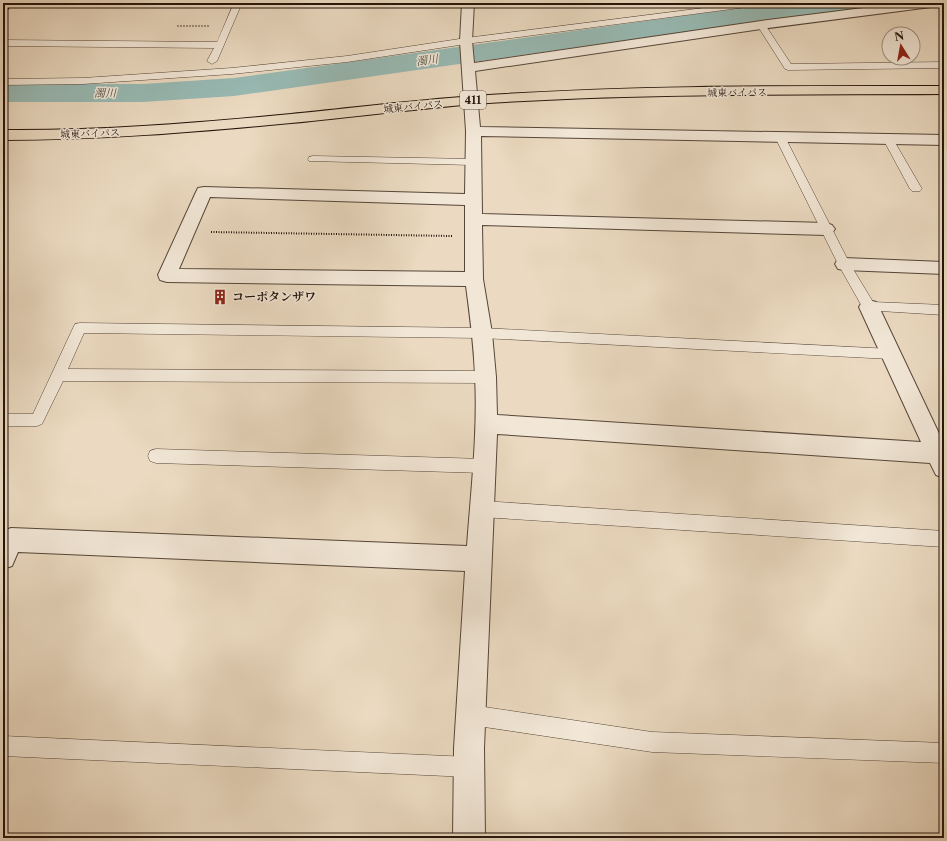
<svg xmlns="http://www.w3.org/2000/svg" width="947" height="841" viewBox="0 0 947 841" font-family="'Libre Caslon Text','Noto Serif JP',serif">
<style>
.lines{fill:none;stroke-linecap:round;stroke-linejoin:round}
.river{fill:#98bab4;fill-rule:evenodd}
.service-casing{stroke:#564638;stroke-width:1}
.minor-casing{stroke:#564638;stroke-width:2}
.tertiary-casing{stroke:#564638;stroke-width:2}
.trunk-casing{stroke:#25140b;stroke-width:2}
.path-far1{stroke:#25140b;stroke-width:1.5;stroke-dasharray:0.5 1;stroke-linecap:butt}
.path{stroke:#25140b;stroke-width:2;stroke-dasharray:1 1.5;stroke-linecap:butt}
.service{fill:#f2e7d7;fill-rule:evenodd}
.minor{fill:#f2e7d7;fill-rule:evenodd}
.tertiary{fill:#f2e7d7;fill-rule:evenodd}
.trunk{fill:#ebdac1;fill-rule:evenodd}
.labels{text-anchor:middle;stroke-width:3;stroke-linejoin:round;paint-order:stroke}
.far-street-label{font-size:10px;fill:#25140b;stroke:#f2e7d7}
.far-water-label{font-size:11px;font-style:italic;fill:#4d4e46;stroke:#f2e7d7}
.shield{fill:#f2e7d7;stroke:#625348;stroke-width:1}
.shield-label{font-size:11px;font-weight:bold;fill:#25140b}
.poi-label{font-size:12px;font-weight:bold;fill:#25140b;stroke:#f2e7d7;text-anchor:start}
</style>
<rect width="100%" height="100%" fill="#ebdac1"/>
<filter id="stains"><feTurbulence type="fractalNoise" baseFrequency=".005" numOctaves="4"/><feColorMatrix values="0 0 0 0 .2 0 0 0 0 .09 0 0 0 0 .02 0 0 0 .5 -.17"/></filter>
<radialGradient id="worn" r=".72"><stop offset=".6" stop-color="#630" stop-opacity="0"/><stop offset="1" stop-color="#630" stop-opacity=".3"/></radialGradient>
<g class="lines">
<path class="river" d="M798 3H862L858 8 817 17 725 26 234 96 143 102H3V84H143L234 78 725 10Z"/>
<g class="service-casing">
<path id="service" d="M234 3H242L217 61 212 64 207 61 214 48 3 46V40L217 42Z
M743 3H766L762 5 466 44 347 62 232 74 83 84 3 85V79L83 78 232 68 347 56 466 38Z
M761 22 764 23 791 64 944 62V68L788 70 785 69 757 25Z
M780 134 785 137 850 264 873 302 944 305V315L864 310 838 264 775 137Z
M888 136 893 139 922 189 920 191H912L910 189 883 139Z
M313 156 473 159 478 162 473 165 309 161 308 159 309 157Z
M80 323 482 328 891 349 896 350 898 354 896 358 891 359 482 338 84 333 68 369 486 371 491 373 493 377 491 381 486 383 63 381 42 424 37 426H3V414H33L73 328 75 324Z
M156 449 484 459 490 461 492 466 490 471 484 473 156 463 150 461 148 456 150 451Z
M482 501 944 531V547L482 517 476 514 474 509 476 504Z
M471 705 652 732 944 743V763L652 752 471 725 464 722 461 715 464 708Z
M3 736 469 757 476 760 479 767 476 774 469 777 3 756Z"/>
</g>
<g class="minor-casing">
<path id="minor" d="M462 3H474L472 41 474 63 761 21 903 3H937L935 6 931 7 761 29 475 71 480 127 944 135V145L481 136 482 214 826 223 832 225 835 229 832 233 826 235 482 225 483 279 492 333 496 377 497 415 921 442 859 307 862 302 869 300 876 302 879 307 944 444V478L936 475 930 463 497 434 484 748 485 838H453L454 748 465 571 18 552 12 566 3 569V531L11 528 467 546C471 490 478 432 475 376 474 346 470 316 466 286L167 282 160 280 158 275 196 192 198 188 204 187 465 194 466 131 460 41ZM210 197 465 205V272L179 269Z
M844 258 944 262V274L844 270 838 269 835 264 838 259Z"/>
</g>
<g class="tertiary-casing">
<path id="tertiary" d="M3 3H13L7 10 3 11Z"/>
</g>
<g class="trunk-casing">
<path id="trunk" d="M944 86V94C788 95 631 93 475 104 414 109 353 117 291 123 195 132 100 140 3 140V130C100 131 195 123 291 114 353 108 414 100 475 96 631 85 788 86 944 86Z"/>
</g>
<path class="path-far1" d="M177 26H210"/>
<path class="path" d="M211 232 452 236"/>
<use href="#service" class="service"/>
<use href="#minor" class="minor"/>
<use href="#tertiary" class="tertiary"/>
<use href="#trunk" class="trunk"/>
</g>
<defs>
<g id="building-bare" transform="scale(1.2)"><path d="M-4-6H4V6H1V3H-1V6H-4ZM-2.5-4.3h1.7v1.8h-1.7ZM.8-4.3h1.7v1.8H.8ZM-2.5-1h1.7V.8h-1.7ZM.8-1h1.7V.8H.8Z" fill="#8f2418" stroke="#f2e7d7" stroke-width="2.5" paint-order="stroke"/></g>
</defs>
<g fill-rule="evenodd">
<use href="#building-bare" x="220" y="297"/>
</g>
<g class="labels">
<g class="far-street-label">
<text transform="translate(737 92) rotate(-1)" y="4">城東バイパス</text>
<text transform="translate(413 106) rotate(-6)" y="4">城東バイパス</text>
<text transform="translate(90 133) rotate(-2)" y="4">城東バイパス</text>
</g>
<g class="far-water-label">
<text transform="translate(427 60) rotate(-8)" y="4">濁川</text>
<text x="105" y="97">濁川</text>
</g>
<rect class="shield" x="460" y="91" width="26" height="18" rx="3"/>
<g class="shield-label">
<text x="473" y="104">411</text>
</g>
<g class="poi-label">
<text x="232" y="301">コーポタンザワ</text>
</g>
</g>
<rect width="947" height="841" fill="none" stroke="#ebdac1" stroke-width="16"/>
<rect x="4" y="4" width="939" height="833" fill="none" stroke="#25140b" stroke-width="2"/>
<rect x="8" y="8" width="931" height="825" fill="none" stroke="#25140b"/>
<g transform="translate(901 46) rotate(349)"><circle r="19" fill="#f2e7d7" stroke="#a09385"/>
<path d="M0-3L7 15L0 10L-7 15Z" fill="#8f2418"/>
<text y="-6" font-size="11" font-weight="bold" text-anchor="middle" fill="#25140b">N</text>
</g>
<rect width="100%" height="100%" filter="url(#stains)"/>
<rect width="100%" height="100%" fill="url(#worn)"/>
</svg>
